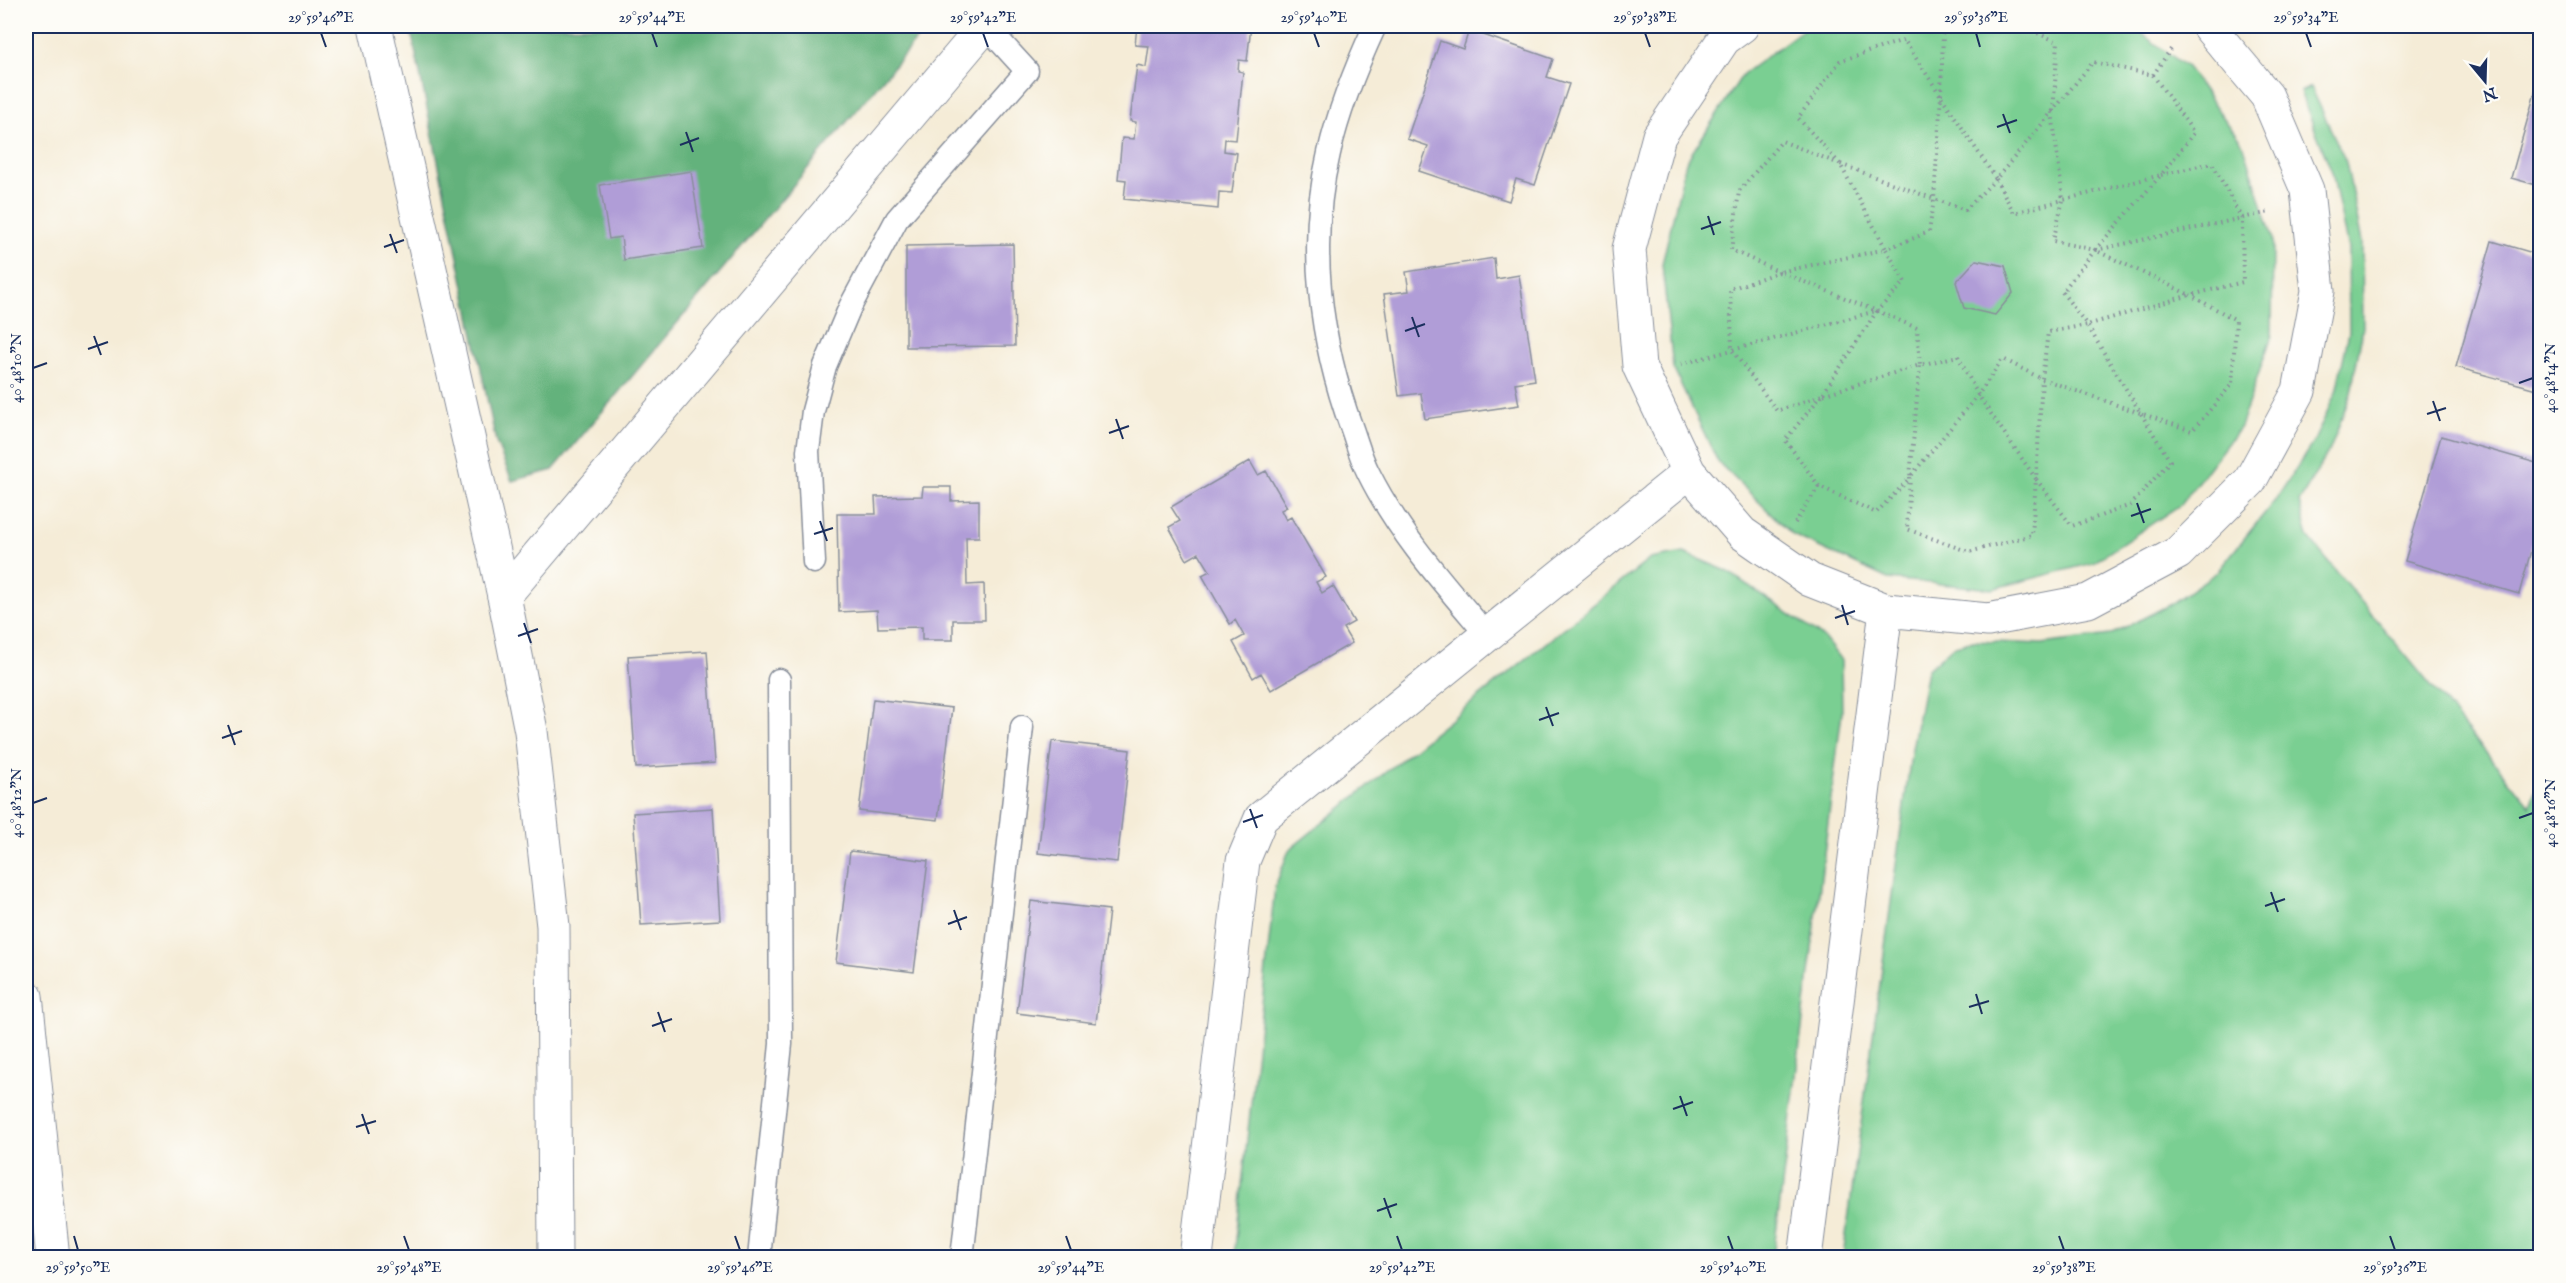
<svg xmlns="http://www.w3.org/2000/svg" width="2566" height="1283" viewBox="0 0 2566 1283" font-family="'IM FELL English',serif">
<style>
.green{fill:#7acf92;stroke:#4a7f78;stroke-width:1.5}
.forest{fill:#63b27c;stroke:#3f706d;stroke-width:1.5}
.building{fill:#b09dd7}
.lines{fill:none;stroke-linecap:round;stroke-linejoin:round}
.lane-casing{stroke:#888e9a;stroke-width:25}
.street-casing{stroke:#888e9a;stroke-width:35}
.secondary-casing{stroke:#888e9a;stroke-width:35}
.path{stroke:#888e9a;stroke-width:4;stroke-dasharray:1.5 4.5;stroke-linecap:butt}
.lane{stroke:#fff;stroke-width:22}
.street{stroke:#fff;stroke-width:33}
.secondary{stroke:#fff;stroke-width:33}
.ticks{fill:none;stroke:#1b2f5e;stroke-width:2}
.neatline{fill:none;stroke:#1b2f5e;stroke-width:2}
.ticks-label{font-size:15px;text-anchor:middle;fill:#1b2f5e}
</style>
<rect width="100%" height="100%" fill="#fdfcf7"/>
<filter id="ink" filterUnits="userSpaceOnUse"><feTurbulence type="fractalNoise" baseFrequency=".0167" numOctaves="2"/><feDisplacementMap in="SourceGraphic" scale="12" xChannelSelector="R" yChannelSelector="G"/><feConvolveMatrix kernelMatrix="1 2 1 2 8 2 1 2 1" color-interpolation-filters="sRGB"/></filter>
<filter id="wash" filterUnits="userSpaceOnUse"><feTurbulence type="fractalNoise" baseFrequency=".008" numOctaves="4" result="noise"/><feDisplacementMap in="SourceGraphic" scale="24" xChannelSelector="R" yChannelSelector="G"/><feGaussianBlur stdDeviation="1.35" result="paint"/><feColorMatrix in="noise" values="0 0 0 0 0 0 0 0 0 0 0 0 0 0 0 0 0 1.4 0 .05"/><feComposite in="paint" operator="in"/></filter>
<g filter="url(#wash)">
<rect width="100%" height="100%" fill="#f5ecd7"/>
<path class="green" d="M1808 26H2131L2187 67 2244 146 2273 239 2272 335 2240 427 2180 505 2093 563 1992 589 1888 579 1793 535 1718 462 1673 368 1662 264 1686 162 1743 74Z
M2311 87 2346 162 2362 242 2363 327 2351 393 2331 447 2299 502 2308 537 2530 806 2540 777V1257H1843L1911 754 1927 670 1952 647 1973 641 2042 644 2110 635 2171 604 2217 572 2277 498 2314 441 2336 392 2349 332 2348 249 2332 172 2300 92Z
M1684 553 1727 571 1824 638 1841 660 1842 712 1773 1257H1234L1275 887 1289 850 1650 559Z"/>
<path class="forest" d="M410 26H928L553 470 512 481 496 442Z"/>
<g id="blocks">
<path class="building" d="M1137 26H1251L1247 61 1239 60 1238 71 1243 72 1236 140 1225 139 1224 151 1237 153 1232 193 1219 192 1218 209 1124 199 1126 180 1118 179 1122 138 1134 139 1136 122 1130 121 1137 65 1146 67 1149 46 1135 45Z
M1469 30 1553 59 1547 77 1569 84 1535 185 1516 179 1509 201 1419 171 1428 146 1407 139 1440 41 1463 49Z
M2540 75V186L2511 178Z
M691 171 703 248 624 260 621 237 609 239 600 185Z
M2492 241 2540 255V390L2456 367Z
M1013 244 1015 346 906 347V246Z
M1494 258 1496 279 1519 275 1535 380 1515 383 1519 405 1425 419 1421 393 1399 396 1384 294 1409 291 1406 272Z
M1976 260 2005 266 2013 293 1995 315 1964 308 1956 282Z
M2441 436 2540 464V518L2519 594 2405 561Z
M1250 461 1258 475 1266 471 1287 507 1281 510 1286 520 1291 517 1326 577 1316 582 1322 593 1333 586 1354 622 1343 628 1352 643 1271 690 1261 673 1253 678 1233 642 1244 636 1235 620 1230 624 1202 575 1210 571 1199 553 1187 560 1169 527 1180 521 1171 507Z
M923 487H951V501L979 500V537H966L967 585 984 584 985 620H953V640H922V627L878 628 877 610 839 612 837 514H876L875 497 922 496Z
M707 651 715 763 636 768 628 656Z
M873 699 952 708 938 820 859 811Z
M1052 741 1130 750 1117 862 1038 853Z
M713 808 720 920 641 925 633 813Z
M850 851 928 861 914 972 836 962Z
M1031 901 1109 910 1096 1023 1017 1013Z"/>
</g>
</g>
<g filter="url(#ink)">
<use href="#blocks" fill-opacity="0" stroke="#888e9a" stroke-width="1.5"/>
<g class="lines">
<g class="lane-casing">
<path id="lane" d="M1375 26C1356 67 1339 109 1329 153 1307 244 1320 342 1352 429 1357 443 1361 458 1368 472 1398 533 1444 584 1488 636
M814 562 808 451 813 411 825 366 850 307 897 219 1027 71 986 26
M759 1258 781 1044 779 680
M962 1258 1022 727"/>
</g>
<g class="street-casing">
<path id="street" d="M1742 26 1724 39 1659 136 1629 249 1639 366 1689 472 1742 533 1810 580 1886 610 1988 620 2088 601 2178 553 2250 481 2299 391 2318 291 2307 190 2267 96 2208 26
M504 596 985 26
M26 996 53 1258
M1196 1258 1243 861 1261 818 1689 472
M1805 1258 1886 610"/>
</g>
<g class="secondary-casing">
<path id="secondary" d="M375 26 504 596 531 731 553 926 555 1258"/>
</g>
<path class="path" d="M2021 26 2058 42 2053 112
M2153 75 2173 46
M1941 95 1943 34 1972 26
M2052 112 2093 62 2153 75 2194 133 2161 175
M1840 164 1798 118 1840 61 1904 40 1941 96
M2161 175 2212 163 2242 219 2243 282 2191 295
M1996 179 2014 213 2063 200 2053 241 2095 250 2062 292 2087 325 2048 332 2042 379 2003 359 1978 395 1958 356 1920 365 1917 328 1877 311 1905 282 1886 249 1929 232 1934 199 1965 210Z
M2096 250 2270 212
M1779 272 1730 289 1732 350 1777 411 1822 395
M1780 272 1731 250 1739 191 1782 141 1837 163
M1681 364 1876 311
M1822 395 1785 440 1819 486 1876 513 1910 478
M1910 477 1907 529 1969 552 2032 535 2036 479 2072 526 2131 505 2170 461 2087 325 2190 295 2095 250 2161 175 2063 200 2052 112 1996 179 1941 96 1934 199 1840 164 1886 249 1780 272 1877 311 1822 395 1920 365 1910 477 1978 395 2036 479 2042 379 2192 431 2232 384 2236 320 2190 295
M1795 523 1819 486"/>
<use href="#lane" class="lane"/>
<use href="#street" class="street"/>
<use href="#secondary" class="secondary"/>
</g>
</g>
<path class="ticks" d="M321 33 326 47M652 33 657 47M983 33 988 47M1314 33 1319 47M1645 33 1650 47M1976 33 1980 47M2306 33 2311 47M2003 114 2010 133M1997 127 2017 120M686 132 693 152M680 145 699 138M1708 216 1714 235M1701 229 1721 222M390 234 397 253M384 247 404 240M1412 317 1419 337M1405 331 1425 324M94 336 101 355M88 349 108 342M33 368 47 363M2519 383 2533 378M2433 401 2440 421M2427 414 2446 408M1116 419 1123 439M1109 433 1129 426M2137 503 2144 523M2131 516 2151 509M820 521 827 541M814 534 833 528M1842 605 1848 625M1835 618 1855 611M524 623 531 643M518 636 538 629M1546 707 1553 726M1539 720 1559 713M228 725 235 745M222 738 242 731M33 803 47 798M1250 809 1257 828M2519 818 2533 813M1243 822 1263 815M2271 892 2278 912M2265 906 2285 899M954 910 961 930M948 924 967 917M1976 994 1982 1014M1969 1007 1989 1001M658 1012 665 1032M652 1026 672 1019M1680 1096 1687 1116M1673 1109 1693 1102M362 1114 369 1134M356 1127 376 1121M1384 1198 1391 1218M1377 1211 1397 1204M74 1236 78 1250M404 1236 409 1250M735 1236 740 1250M1066 1236 1071 1250M1397 1236 1402 1250M1728 1236 1733 1250M2059 1236 2064 1250M2390 1236 2395 1250"/>
<rect width="2566" height="1283" fill="none" stroke="#fdfcf7" stroke-width="66"/>
<g transform="translate(2485 81) rotate(161)" stroke="#fdfcf7" stroke-width="4.5" paint-order="stroke">
<path d="M0-4.5L10 22L0 15L-10 22Z" fill="#1b2f5e"/>
<text y="-9" font-size="16" font-weight="bold" text-anchor="middle" fill="#1b2f5e">N</text>
</g>
<rect x="33" y="33" width="2500" height="1217" class="neatline"/>
<g class="ticks-label">
<text x="321" y="22">29°59'46"E</text>
<text x="652" y="22">29°59'44"E</text>
<text x="983" y="22">29°59'42"E</text>
<text x="1314" y="22">29°59'40"E</text>
<text x="1645" y="22">29°59'38"E</text>
<text x="1976" y="22">29°59'36"E</text>
<text x="2306" y="22">29°59'34"E</text>
<text transform="translate(16 368) rotate(-90)" y="5">40°48'10"N</text>
<text transform="translate(2550 378) rotate(-90)" y="5">40°48'14"N</text>
<text transform="translate(16 803) rotate(-90)" y="5">40°48'12"N</text>
<text transform="translate(2550 813) rotate(-90)" y="5">40°48'16"N</text>
<text x="78" y="1272">29°59'50"E</text>
<text x="409" y="1272">29°59'48"E</text>
<text x="740" y="1272">29°59'46"E</text>
<text x="1071" y="1272">29°59'44"E</text>
<text x="1402" y="1272">29°59'42"E</text>
<text x="1733" y="1272">29°59'40"E</text>
<text x="2064" y="1272">29°59'38"E</text>
<text x="2395" y="1272">29°59'36"E</text>
</g>
</svg>
